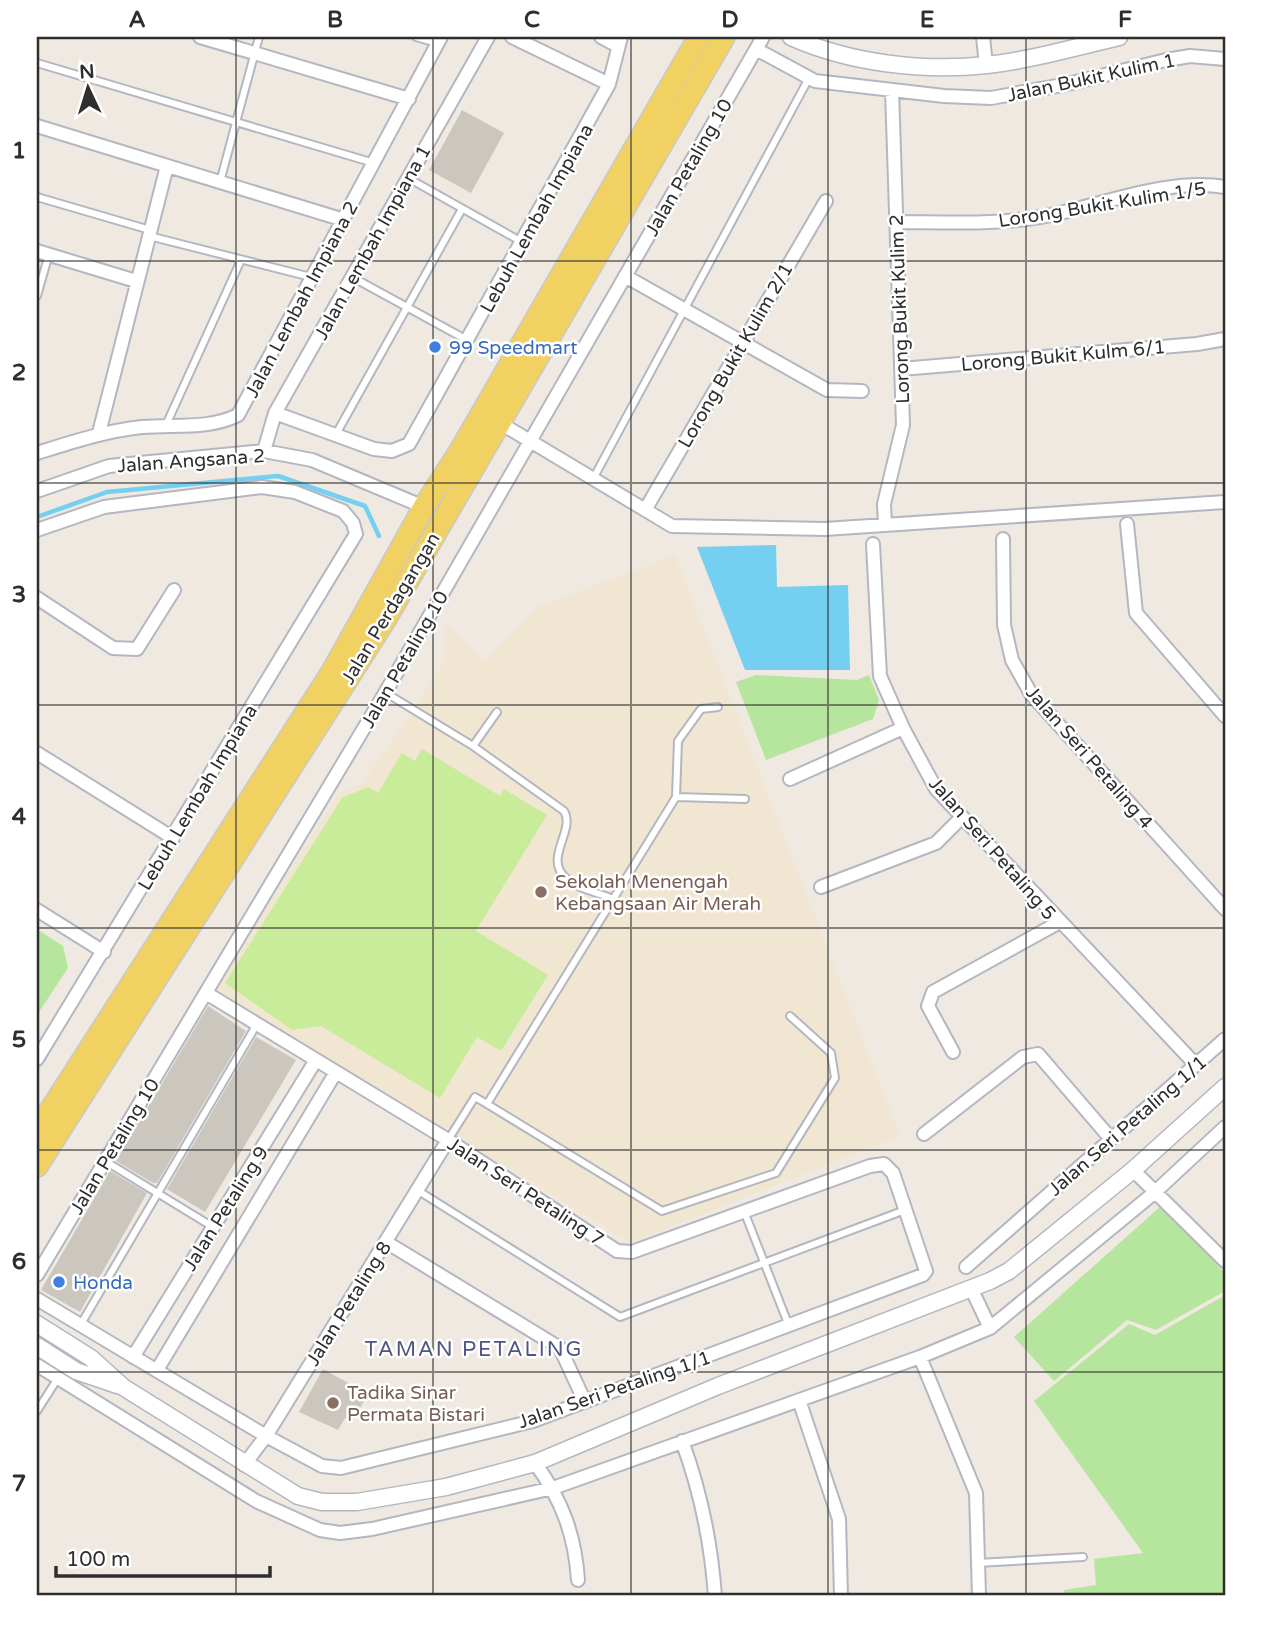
<svg xmlns="http://www.w3.org/2000/svg" width="1262" height="1633" viewBox="0 0 1262 1633" font-family="'Varela Round',sans-serif">
<style>
.education{fill:#f0e6d1}
.green{fill:#b6e59e}
.pitch{fill:#c9ec9a}
.water{fill:#75cff0}
.lines{fill:none;stroke-linecap:round;stroke-linejoin:round}
.stream{stroke:#75cff0;stroke-width:4.5}
.building{fill:#cbc7bf}
.service-casing{stroke:#b4b7c1;stroke-width:10}
.minor-casing{stroke:#b4b7c1;stroke-width:16}
.tertiary-casing{stroke:#b4b7c1;stroke-width:19}
.primary-casing{stroke:#c9c9c9;stroke-width:24}
.service{stroke:#fff;stroke-width:6}
.minor{stroke:#fff;stroke-width:12}
.tertiary{stroke:#fff;stroke-width:16}
.primary{stroke:#f2d163;stroke-width:21}
.grid{fill:none;stroke:#2e2e2e;stroke-width:2;stroke-opacity:0.55}
.shop-dot{fill:#3f7fe0;stroke:#fff;stroke-width:2.5}
.education-dot{fill:#8d6e63;stroke:#fff;stroke-width:2.5}
.labels{text-anchor:middle;stroke-width:5;stroke-linejoin:round;paint-order:stroke}
.street-label{font-size:19px;fill:#2e2e2e;stroke:#fff}
.shop-label{font-size:19px;fill:#366cbe;stroke:#fff;text-anchor:start}
.education-label{font-size:19px;fill:#785e54;stroke:#fff;text-anchor:start}
.neighbourhood-label{font-size:21px;letter-spacing:2px;fill:#4d5680;stroke:#fff}
.neatline{fill:none;stroke:#2e2e2e;stroke-width:2.5}
.grid-label{font-size:23px;text-anchor:middle;font-weight:bold;fill:#2e2e2e}
</style>
<rect width="100%" height="100%" fill="#efe9e1"/>
<path class="education" d="M675 555 900 1136 630 1243 215 990 338 794 363 783 443 665 446 624 485 661 536 608Z"/>
<path class="green" d="M756 675 857 680 869 675 879 700 873 719 766 760 736 682Z
M37 929 63 946 68 968 37 1015Z
M1161 1206 1225 1273V1291L1156 1330 1127 1320 1054 1381 1014 1337Z
M1222 1297 1225 1300V1596H1064V1590L1096 1585 1094 1559 1143 1553 1034 1401 1129 1324 1155 1335Z"/>
<path class="pitch" d="M422 749 500 796 504 789 547 815 476 931 548 975 501 1051 477 1037 440 1098 321 1026 292 1030 225 983 342 798 368 787 378 793 402 753 415 761Z"/>
<path class="water" d="M776 545 777 587 848 585 850 670H745L697 547Z"/>
<g class="lines">
<path class="stream" d="M37 517 107 492 278 476 365 506 379 536"/>
</g>
<path class="building" d="M462 110 504 133 471 193 429 170Z
M208 1006 246 1031 157 1183H153L116 1161Z
M256 1037 296 1060 205 1212 167 1189Z
M110 1171 147 1193 80 1312 41 1290Z
M323 1369 368 1394 352 1422 345 1418 338 1430 299 1412Z"/>
<g class="lines">
<g class="service-casing">
<path id="service" d="M416 37 437 43
M37 63 374 163
M408 178 522 242
M220 182 259 37
M37 197 150 230
M149 236 311 277
M352 277 467 340
M37 296 49 254
M166 425 241 260
M335 436 462 209
M593 479 809 78
M386 693 473 746 564 811C576 831 542 859 567 879 578 889 600 893 613 899
M473 746 497 712
M676 797 745 799
M487 1104 662 1211 776 1173 835 1078 831 1053 790 1016
M448 1140 475 1097 487 1104 676 797 678 741 701 709 718 707
M105 1161 213 1227
M417 1190 620 1317 905 1210
M744 1211 789 1326
M81 1324 257 1024
M37 1411 58 1378
M977 1563 1083 1557"/>
</g>
<g class="minor-casing">
<path id="minor" d="M200 37 409 99
M512 37 609 84
M601 37 616 45
M983 37 986 65
M756 49 815 81 944 96 991 98 1068 84 1166 60 1190 56 1225 59
M37 126 344 220
M895 222C943 222 992 225 1040 217 1098 207 1167 177 1225 187
M37 251 136 281
M625 276 827 390 862 391
M901 369 1197 344 1225 339
M275 413 374 449 392 451 409 444 609 84 621 37
M500 423 672 526 825 529 1225 502
M99 433 167 166
M264 451 275 413 488 37
M37 453C72 442 105 431 142 427 174 424 208 430 238 415L441 37
M37 491 109 466 264 451 312 460 424 507
M645 510 826 201
M1127 524 1136 613 1225 716
M885 525 884 504 903 425 892 90
M37 530 104 507 262 487 295 492 343 511 353 523 356 534 37 1059
M1003 539 1004 625 1012 660 1031 694 1225 909
M873 544 880 676 903 728 936 789 1196 1065
M37 598 113 648 137 649 174 590
M37 753 173 838
M790 779 903 728
M821 887 936 843 962 817
M37 910 104 952
M953 1052 928 1006 933 992 1058 923
M924 1134 1023 1057 1038 1054 1111 1139
M1133 1170 1225 1261
M386 1242 560 1348 585 1402
M966 1267 1225 1039
M37 1275 385 693 763 37
M972 1290 990 1328
M37 1299 266 1436 322 1466 341 1468 533 1421 923 1275 926 1271 893 1173 884 1164 870 1166 632 1252 617 1251 448 1140 206 993
M133 1357 316 1060
M920 1357 976 1493 979 1596
M37 1365 256 1501 320 1530 340 1533 372 1529 553 1488 920 1357 990 1328 1154 1193 1225 1127
M157 1370 336 1072
M799 1400 839 1519 841 1596
M682 1441C701 1492 711 1542 715 1596
M535 1463C562 1500 575 1535 578 1580
M244 1465 266 1436 448 1140"/>
</g>
<g class="tertiary-casing">
<path id="tertiary" d="M791 37C849 63 923 72 987 65 1031 60 1076 47 1119 37
M37 1324 91 1358 123 1387 298 1496 322 1502H357L446 1487 535 1463 718 1386 990 1281 1009 1271 1133 1170 1225 1087
M37 1346 76 1371 117 1385"/>
</g>
<g class="primary-casing">
<path id="primary" d="M37 1131 332 672 424 507 460 451 699 37
M37 1166 385 620 724 37"/>
</g>
<use href="#service" class="service"/>
<use href="#minor" class="minor"/>
<use href="#tertiary" class="tertiary"/>
<use href="#primary" class="primary"/>
</g>
<path class="grid" d="M236 37V1596M433 37V1596M631 37V1596M828 37V1596M1026 37V1596M37 261H1225M37 483H1225M37 705H1225M37 928H1225M37 1150H1225M37 1372H1225"/>
<g class="shop-dot">
<circle cx="435" cy="347" r="7"/>
<circle cx="59" cy="1282" r="7"/>
</g>
<g class="education-dot">
<circle cx="541" cy="892" r="7"/>
<circle cx="333" cy="1403" r="7"/>
</g>
<g class="labels">
<g class="street-label">
<text transform="translate(1091 77) rotate(-12)" y="7">Jalan Bukit Kulim 1</text>
<text transform="translate(688 167) rotate(-60)" y="7">Jalan Petaling 10</text>
<text transform="translate(1102 204) rotate(-9)" y="7">Lorong Bukit Kulim 1/5</text>
<text transform="translate(536 218) rotate(-61)" y="7">Lebuh Lembah Impiana</text>
<text transform="translate(372 242) rotate(-61)" y="7">Jalan Lembah Impiana 1</text>
<text transform="translate(301 299) rotate(-62)" y="7">Jalan Lembah Impiana 2</text>
<text transform="translate(899 309) rotate(-92)" y="7">Lorong Bukit Kulim 2</text>
<text transform="translate(735 355) rotate(-60)" y="7">Lorong Bukit Kulim 2/1</text>
<text transform="translate(1063 355) rotate(-5)" y="7">Lorong Bukit Kulm 6/1</text>
<text transform="translate(191 460) rotate(-4)" y="7">Jalan Angsana 2</text>
<text transform="translate(390 608) rotate(-59)" y="7">Jalan Perdagangan</text>
<text transform="translate(404 659) rotate(-60)" y="7">Jalan Petaling 10</text>
<text transform="translate(1090 757) rotate(49)" y="7">Jalan Seri Petaling 4</text>
<text transform="translate(197 797) rotate(-59)" y="7">Lebuh Lembah Impiana</text>
<text transform="translate(993 848) rotate(49)" y="7">Jalan Seri Petaling 5</text>
<text transform="translate(1127 1125) rotate(-41)" y="7">Jalan Seri Petaling 1/1</text>
<text transform="translate(114 1146) rotate(-59)" y="7">Jalan Petaling 10</text>
<text transform="translate(526 1191) rotate(33)" y="7">Jalan Seri Petaling 7</text>
<text transform="translate(225 1208) rotate(-58)" y="7">Jalan Petaling 9</text>
<text transform="translate(348 1303) rotate(-58)" y="7">Jalan Petaling 8</text>
<text transform="translate(614 1389) rotate(-19)" y="7">Jalan Seri Petaling 1/1</text>
</g>
<g class="shop-label">
<text x="449" y="354">99 Speedmart</text>
<text x="73" y="1289">Honda</text>
</g>
<g class="education-label">
<text x="555" y="888">Sekolah Menengah<tspan x="555" dy="22">Kebangsaan Air Merah</tspan></text>
<text x="347" y="1399">Tadika Sinar<tspan x="347" dy="22">Permata Bistari</tspan></text>
</g>
<g class="neighbourhood-label">
<text x="474" y="1356">TAMAN PETALING</text>
</g>
</g>
<rect width="1262" height="1633" fill="none" stroke="#ffffff" stroke-width="77"/>
<g transform="translate(88 88) rotate(356)" stroke="#ffffff" stroke-width="5" paint-order="stroke">
<path d="M0-5L12 26L0 18L-12 26Z" fill="#2e2e2e"/>
<text y="-10" font-size="19" font-weight="bold" text-anchor="middle" fill="#2e2e2e">N</text>
</g>
<path d="M56 1566v10h214v-10" fill="none" stroke="#2e2e2e" stroke-width="3.5"/>
<text x="66" y="1566" font-size="21" fill="#2e2e2e" stroke="#ffffff" stroke-width="5" paint-order="stroke">100 m</text>
<rect x="38" y="38" width="1186" height="1556" class="neatline"/>
<g class="grid-label">
<text x="137" y="27">A</text>
<text x="335" y="27">B</text>
<text x="532" y="27">C</text>
<text x="730" y="27">D</text>
<text x="927" y="27">E</text>
<text x="1125" y="27">F</text>
<text x="19" y="158">1</text>
<text x="19" y="380">2</text>
<text x="19" y="602">3</text>
<text x="19" y="824">4</text>
<text x="19" y="1047">5</text>
<text x="19" y="1269">6</text>
<text x="19" y="1491">7</text>
</g>
</svg>
